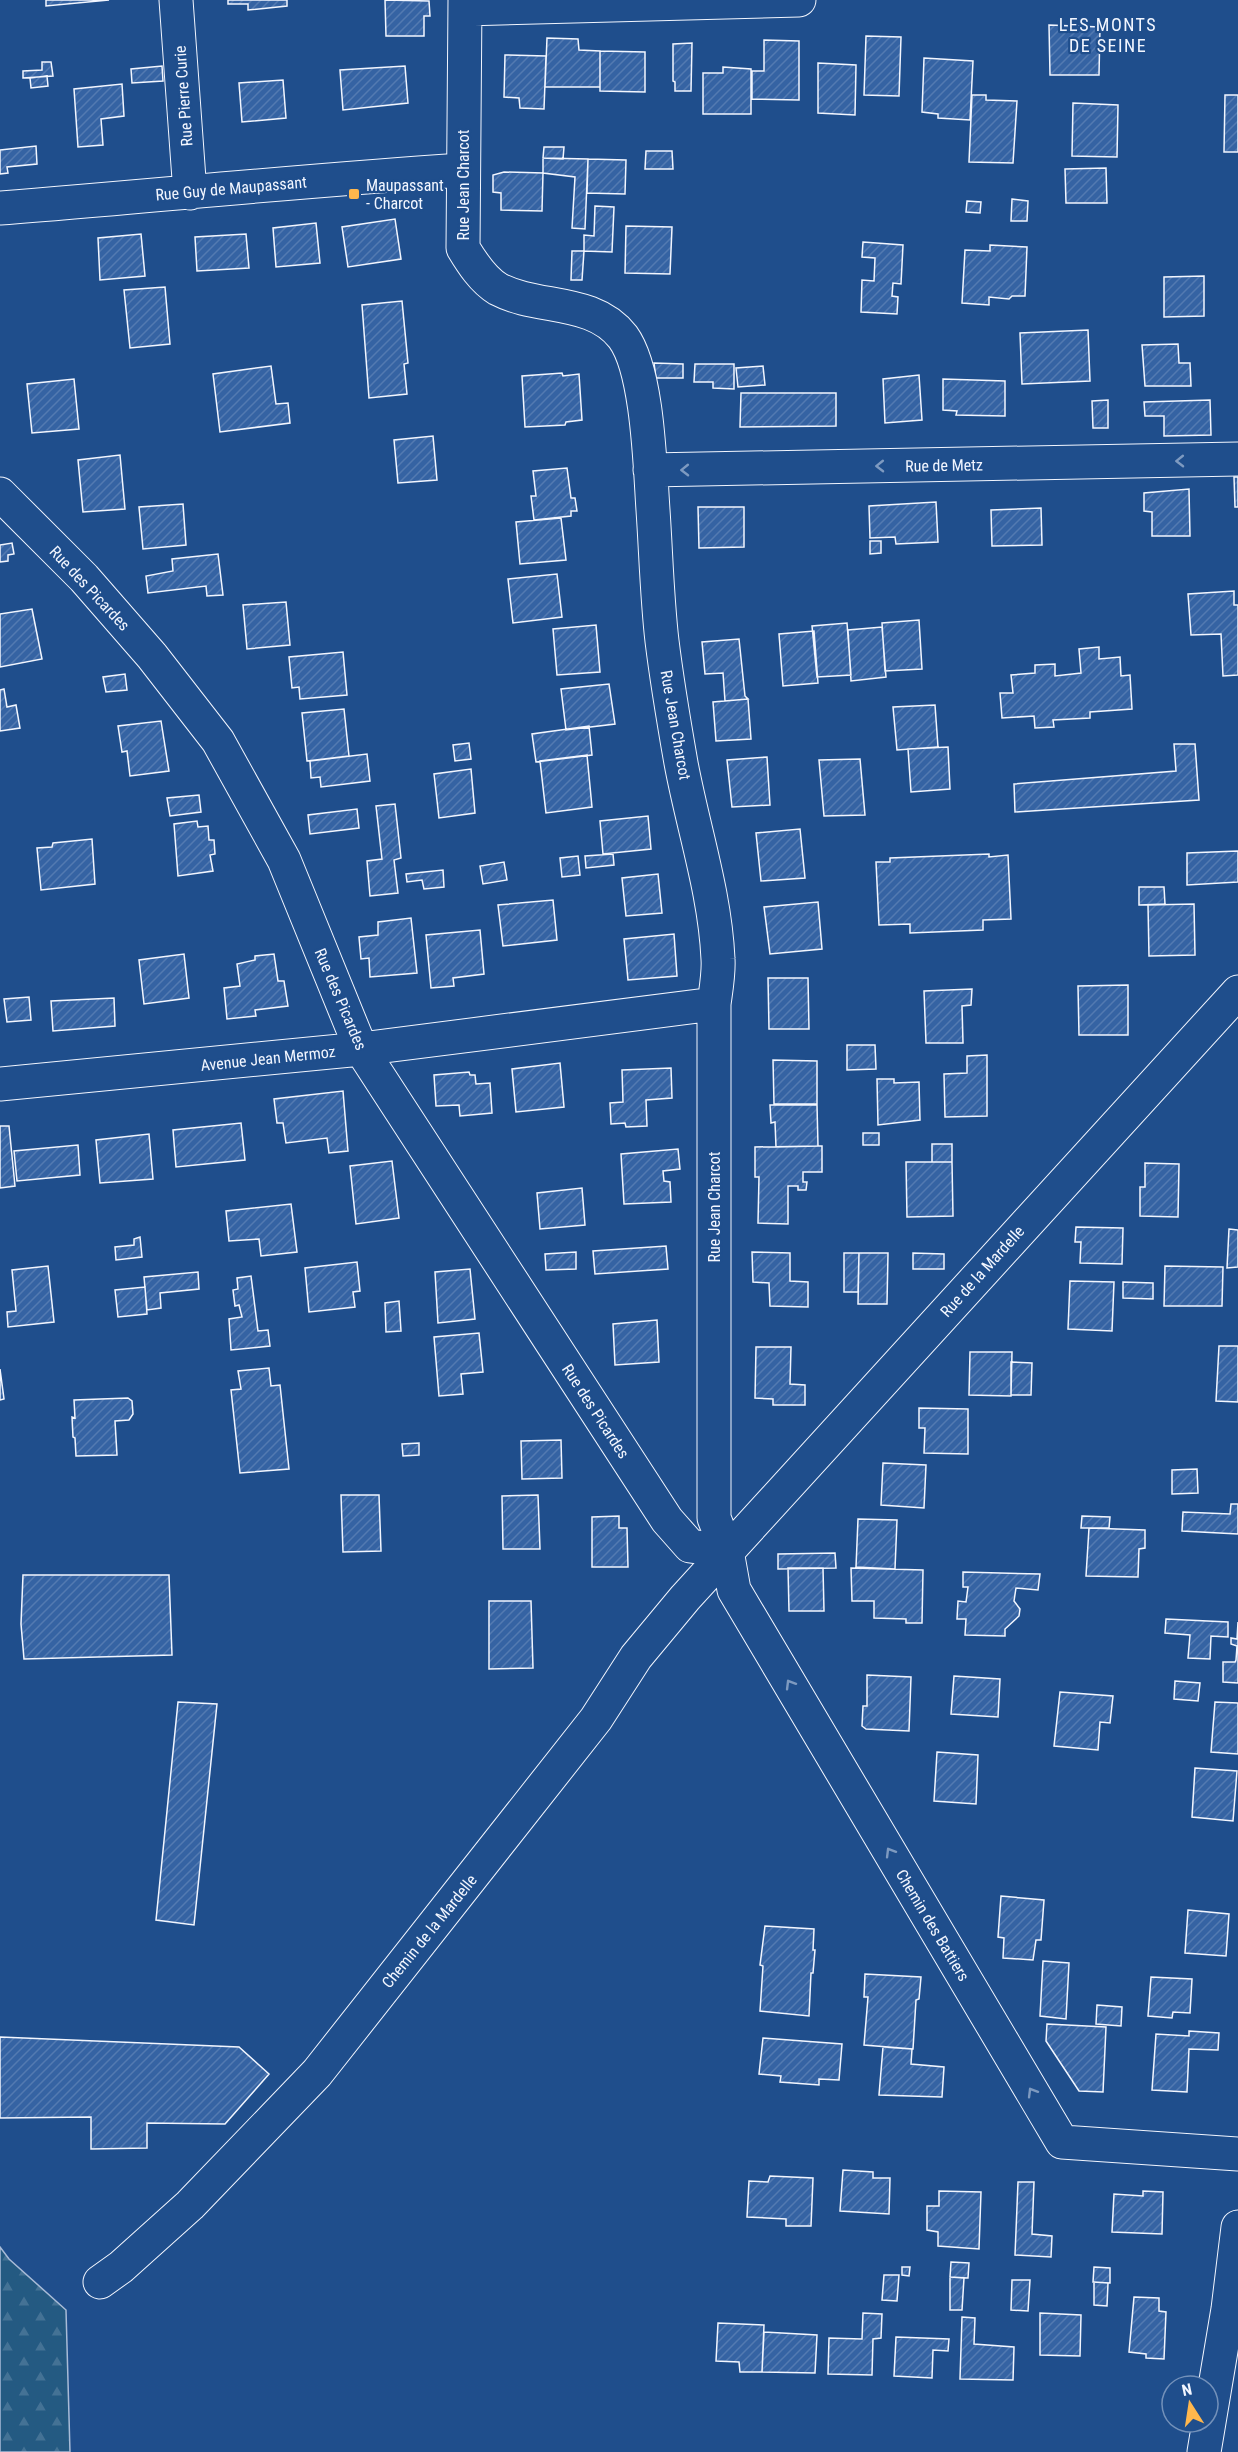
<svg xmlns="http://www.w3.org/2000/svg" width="1238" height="2452" viewBox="0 0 1238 2452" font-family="'Roboto Condensed',sans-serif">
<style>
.forest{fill:url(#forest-firs);stroke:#a8bbd7;stroke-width:1.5}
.building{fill:url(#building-hatch);stroke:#f2f6ff;stroke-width:1.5}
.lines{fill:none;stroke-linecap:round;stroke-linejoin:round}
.minor-casing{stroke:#f2f6ff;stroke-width:35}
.minor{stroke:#1f4e8c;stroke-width:33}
.oneway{stroke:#7e9ac0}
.poi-dot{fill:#ffb74d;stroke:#1f4e8c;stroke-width:2}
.labels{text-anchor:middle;stroke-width:4.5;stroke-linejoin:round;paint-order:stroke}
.street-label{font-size:16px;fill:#f2f6ff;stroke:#1f4e8c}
.poi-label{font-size:16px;fill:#f2f6ff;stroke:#1f4e8c;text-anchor:start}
.neighbourhood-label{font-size:18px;letter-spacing:1.5px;fill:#f2f6ff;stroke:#1f4e8c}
</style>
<defs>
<pattern id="forest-firs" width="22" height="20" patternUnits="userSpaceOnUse" patternTransform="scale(1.5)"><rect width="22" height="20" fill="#245a82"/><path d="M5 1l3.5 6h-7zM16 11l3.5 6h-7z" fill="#447295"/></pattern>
<pattern id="building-hatch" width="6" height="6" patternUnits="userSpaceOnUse" patternTransform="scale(1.5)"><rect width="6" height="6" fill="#3563a3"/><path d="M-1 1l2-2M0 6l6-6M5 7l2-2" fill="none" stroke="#537ab1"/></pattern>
</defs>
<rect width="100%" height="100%" fill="#1f4e8c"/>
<path class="forest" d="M0 2247 9 2259 66 2310 70 2452H0Z"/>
<path class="building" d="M46 0H109L46 6Z
M228 0H287V6L248 10V4H228Z
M385 0 429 1 430 16H424V36H386Z
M1049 25 1100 27 1099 75H1050Z
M866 36 901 37 899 96 864 95Z
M547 38 578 39 579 50 600 51V87H545Z
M764 40 799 41V100L752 99V71H764Z
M692 43 691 91H675V82L673 81V44Z
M600 51 645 52V92L600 91Z
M505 55 546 56 544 109 520 108 519 98 504 97Z
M924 58 973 61 970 120 938 118V114L922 112Z
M42 62H51L53 76 23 78V71L42 70Z
M818 63 856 65 855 115 818 113Z
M162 66 163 81 132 83 131 69Z
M405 66 408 103 343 110 340 70Z
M723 67 751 69V114H703V73H723Z
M47 76 48 86 31 88 30 78Z
M283 80 286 118 242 122 239 83Z
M122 84 124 116 101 119 103 145 78 147 74 89Z
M972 95H986V100L1017 101 1013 163 969 162Z
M1225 95H1238V152H1224Z
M1073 103 1118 105 1117 157 1072 156Z
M36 146 37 164 7 167 8 173 0 174V150Z
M544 147H564L563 159 543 158Z
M646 151H672L673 169H645Z
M543 158 588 159 585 229 572 228 575 177 543 173Z
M588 159 626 160 625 194 587 193Z
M1106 168 1107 203H1066L1065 169Z
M504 172 543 173 542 211 501 210V193L493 192V175Z
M1012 199 1028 201 1027 221H1011Z
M967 201 981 202 980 213 966 212Z
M595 206 614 207 612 252 584 251V235L594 236Z
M395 219 401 259 348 267 342 227Z
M316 223 320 263 276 267 273 228Z
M626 226 672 227 670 274 625 273Z
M141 234 145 276 100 280 98 238Z
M246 234 249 268 197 271 195 237Z
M863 242 903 245 901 284 893 283 892 296 898 297 897 314 861 312 862 280 874 281 875 258 862 257Z
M990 245 1027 247 1025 296H1012L1009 299 989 297V305L962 303 965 250 990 251Z
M572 251H584L582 280H571Z
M1204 276V316L1164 317V277Z
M165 287 170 344 130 348 124 290Z
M402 301 408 363 404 364 407 394 369 398 362 305Z
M1088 330 1090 381 1022 384 1020 333Z
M1178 344 1179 363H1190L1191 386H1145L1142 345Z
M654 363 683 364V378H656Z
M695 364H734V389L713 388V382H694Z
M271 366 276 404 288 403 290 423 220 432 213 374Z
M763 366 765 385 738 387 736 368Z
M562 373 563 376 579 374 582 420 566 422 565 425 525 427 522 376Z
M919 375 922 420 885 423 883 379Z
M74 379 79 429 32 433 27 384Z
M943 379 1005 381V416L956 415 957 411 943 410Z
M741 393H836V426L740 427Z
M1108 400V428H1093L1092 401Z
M1210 400 1211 435 1164 436V416H1145L1144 402Z
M433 436 437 480 398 483 394 440Z
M120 455 125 509 83 512 78 460Z
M567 468 571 498H575L577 511H571V516L534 520 531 496H536L533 471Z
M1234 477H1238V507H1235Z
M1189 489 1190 536H1152V512L1144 511V493Z
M936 502 938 542 896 544 895 537 870 538 869 506Z
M183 504 186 545 143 549 139 507Z
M698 507H744V547L699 548Z
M1041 508 1042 545 992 546 991 510Z
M561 518 566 560 520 564 516 522Z
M870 541H881V553L870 554Z
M12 543 14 554 8 555V561L0 562V545Z
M218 554 223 595 207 596 206 586 148 593 146 576 173 571 172 559Z
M557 574 562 617 513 623 508 579Z
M1234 591V605H1238V675L1223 676 1221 634 1191 635 1188 594Z
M286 602 290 645 247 649 243 605Z
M32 609 42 659 0 667V614Z
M919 620 922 669 885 671 882 623Z
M847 623 851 675 817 677 812 626Z
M596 625 600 672 557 675 553 629Z
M882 627 886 677 851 681 848 630Z
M814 631 818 683 783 686 779 634Z
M739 639 745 696 748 699 725 701 723 673 705 674 702 642Z
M1099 647V659L1120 657 1121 676 1130 675 1132 709 1090 712V718L1053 720 1054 727 1035 728 1034 716 1002 718 1000 693H1013L1011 675 1035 673V665L1055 664V676L1081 673 1079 649Z
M343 652 347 695 300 699 299 687 292 688 289 657Z
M125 674 127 690 106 692 103 677Z
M609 684 615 724 566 730 561 689Z
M4 689 7 707 16 705 20 728 0 731V690Z
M748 699 751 739 716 741 713 702Z
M935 705 938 747 897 750 893 707Z
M344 709 349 756 307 761 302 713Z
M161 721 169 771 130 776 127 751 122 752 118 726Z
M589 726 592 755 536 762 532 734Z
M469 743 471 759 455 761 453 745Z
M1174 744H1195L1199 800 1015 812 1014 784 1176 771Z
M948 747 950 789 911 792 908 749Z
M367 754 370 781 321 787 320 777 311 778 310 761Z
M587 755 592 807 546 813 540 761Z
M767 757 770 805 732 807 727 760Z
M860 759 865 815 824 816 819 760Z
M471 769 475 813 439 818 434 774Z
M199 795 201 812 170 816 167 798Z
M395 804 401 858 394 860 398 893 370 896 367 861 382 859 376 806Z
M357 809 359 828 310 834 308 815Z
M648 816 651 849 603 854 600 821Z
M197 821 198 827 208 826 209 840H214L215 854 210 855 213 871 178 876 174 824Z
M800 829 805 878 761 881 756 833Z
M92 839 95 884 41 890 37 848 52 847 53 843Z
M1238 851V882L1187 885V853Z
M613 854 614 865 586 868 585 856Z
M989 854V857L1008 855 1011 919 983 920V930L910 933V924L879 925 876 862H890V858Z
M578 856 580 875 562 877 560 858Z
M504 862 507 880 483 884 480 866Z
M443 870 444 887 424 889 422 880 407 882 406 874Z
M658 874 662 913 626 916 622 878Z
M1139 887H1164L1165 904 1139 905Z
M553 900 557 940 503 946 498 905Z
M818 902 822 949 770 954 764 907Z
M1194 904 1195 955 1149 956 1148 905Z
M411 918 417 973 370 977 369 958 361 959 359 937 378 935V922Z
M480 930 484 974 453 978 454 986 431 988 426 935Z
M674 934 677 976 628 980 624 939Z
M184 954 189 998 144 1004 139 960Z
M274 954 278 981H284L288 1006 255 1010 256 1016 227 1019 224 988 240 986 237 964 255 960V956Z
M768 978H808L809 1029H769Z
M1128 985V1035H1079L1078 986Z
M972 989 971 1005 962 1006 963 1043H926L924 991Z
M29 997 31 1020 7 1022 4 999Z
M114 998 115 1026 53 1031 51 1001Z
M847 1045H875L876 1069 847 1070Z
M987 1055V1116L945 1117 944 1074 967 1073V1056Z
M773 1060 817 1061V1104H774Z
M560 1063 564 1107 516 1112 512 1069Z
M671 1068 672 1098 646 1100 647 1126 626 1127 625 1123 611 1124 610 1103 623 1102 622 1070Z
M469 1072 470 1075H475L476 1084 490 1083 492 1113 460 1116 459 1105 436 1106 434 1075Z
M877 1079H894V1083L919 1082 920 1120 878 1125Z
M343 1091 348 1151 329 1153 327 1138 286 1143 283 1123H277L274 1099Z
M770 1105H817L818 1146 776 1147 775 1122 771 1123Z
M241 1123 245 1160 176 1167 173 1130Z
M0 1126H9L15 1186 0 1188Z
M863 1133H879V1145H863Z
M149 1134 153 1179 100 1183 96 1140Z
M932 1144H952V1162H932Z
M78 1145 80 1175 17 1181 14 1151Z
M818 1146H822V1172H803V1182H807L806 1190H798V1186H788V1224L758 1223 759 1177H755V1147Z
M678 1149 680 1169 663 1171 664 1181 670 1182 671 1202 624 1204 621 1154Z
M392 1161 399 1218 356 1224 350 1166Z
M906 1162H952L953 1216 907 1217Z
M1145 1163 1179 1164 1178 1217 1140 1216V1187H1145Z
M582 1188 585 1225 540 1229 537 1193Z
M291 1204 297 1252 261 1256 259 1239 229 1241 226 1211Z
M1076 1227 1123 1228 1122 1264 1080 1263 1081 1242H1075Z
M1229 1229 1238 1230V1267L1227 1268Z
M140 1237 142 1257 116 1260 115 1247 134 1245V1239Z
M666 1246 668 1269 595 1274 593 1251Z
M576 1252V1269L546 1270 545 1254Z
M752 1252 790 1253V1281L808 1282V1307L770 1306 769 1283 753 1282Z
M844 1253H859L858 1292H844Z
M859 1253H888L887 1304H858Z
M913 1253 944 1254V1269H913Z
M357 1262 360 1291 353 1292 355 1307 309 1312 305 1268Z
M48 1266 54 1322 8 1327 7 1312 16 1311 12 1270Z
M1165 1266 1223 1267 1222 1306H1164Z
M470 1269 475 1319 438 1323 435 1272Z
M198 1272 199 1289 160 1293 161 1308 147 1310 144 1277Z
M251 1276 258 1331 268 1330 270 1346 231 1350 229 1319 242 1317 239 1305 235 1306 233 1290 238 1289 237 1278Z
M1070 1281 1114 1282 1112 1331 1068 1329Z
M1123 1282 1153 1283V1299L1123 1298Z
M145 1287 147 1314 118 1317 115 1290Z
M399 1301 401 1331 386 1332 385 1303Z
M657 1320 659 1362 615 1365 613 1324Z
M479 1333 483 1372 461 1374 463 1394 439 1396 434 1337Z
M1219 1346H1238V1402L1216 1401Z
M756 1347H791L790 1384 805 1385V1405H773V1399L755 1398Z
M970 1352H1012L1011 1396 969 1395Z
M1011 1362 1032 1363 1031 1395H1011Z
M269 1368 271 1386 280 1385 289 1469 240 1473 231 1390 241 1389 238 1371Z
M0 1369 4 1399 0 1400Z
M128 1398 132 1401 133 1414 129 1420 115 1421 117 1455 76 1456 75 1438 73 1437 72 1417 75 1418 74 1400Z
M919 1408 968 1409V1454L924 1453 925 1428H919Z
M561 1440 562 1478 522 1479 521 1441Z
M419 1443V1455L403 1456 402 1444Z
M883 1463 926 1465 924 1508 881 1505Z
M1197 1469 1198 1493 1172 1494V1470Z
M341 1495H379L381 1551 343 1552Z
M538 1495 540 1549H503L502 1496Z
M1231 1504H1238V1534L1182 1531 1183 1512 1230 1514Z
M619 1516V1528H627L628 1567H592V1517Z
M1082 1516 1110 1517 1109 1528H1081Z
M858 1519 897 1520 895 1569 856 1567Z
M1089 1528 1145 1530V1548L1139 1549 1138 1577 1086 1576Z
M835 1553 836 1568 778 1569V1554Z
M788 1568H823L824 1611H789Z
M851 1568 923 1570 922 1623H906V1619L874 1618V1601H852Z
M963 1572 1040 1574 1038 1590 1016 1588 1014 1601 1020 1609 1019 1616 1005 1629V1636L965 1635 966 1619H957L958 1601 966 1602 968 1587H963Z
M23 1575H169L172 1655 24 1659 21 1624Z
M489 1601H531L533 1668 489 1669Z
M1166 1619 1228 1622V1637L1211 1636 1210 1659 1188 1658 1190 1635 1165 1633Z
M1238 1622V1683L1223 1682V1662H1235L1236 1660 1237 1646 1231 1644V1638L1237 1639Z
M867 1675 911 1677 909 1731 866 1729 862 1726 863 1706H867Z
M954 1676 1000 1679 998 1717 951 1714Z
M1175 1681 1200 1683 1198 1701 1174 1699Z
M1060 1692 1113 1696 1110 1723 1100 1722 1098 1750 1054 1746Z
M178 1702 217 1704 194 1925 156 1920Z
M1215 1702 1238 1703V1754L1211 1752Z
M937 1752 978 1755 976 1804 934 1801Z
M1195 1768 1237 1771 1233 1821 1192 1817Z
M1001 1896 1044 1900 1041 1940H1036L1033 1960 1003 1958 1004 1938 998 1937Z
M1188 1910 1229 1914 1226 1956 1185 1953Z
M765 1926 814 1929 813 1950H815L813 1973H811L809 2016 760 2011 763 1966 760 1965Z
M1043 1961 1069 1963 1066 2019 1040 2016Z
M865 1974 921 1977 919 1999 916 2000 913 2049 864 2045 868 1997H864Z
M1151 1977 1192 1979 1190 2013 1173 2012 1172 2018 1148 2016Z
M1097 2005 1122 2007 1121 2026 1096 2024Z
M1047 2024 1106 2027 1103 2092 1079 2091 1046 2041Z
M1189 2031 1219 2033 1218 2050 1189 2049 1187 2092 1152 2090 1156 2034 1189 2036Z
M0 2037 239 2047 269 2074 225 2124 147 2123V2148L91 2149V2117L0 2118Z
M763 2038 842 2044 839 2080 819 2079V2085L780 2082 781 2076 759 2074Z
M883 2047 912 2049 911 2064 944 2067 942 2097 879 2095Z
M843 2170 873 2172V2178H890L889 2214 840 2211Z
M770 2176 813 2178 811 2226H786V2219L747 2217 749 2181 768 2182Z
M1018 2182H1034L1032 2234 1052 2236 1051 2257 1015 2255Z
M939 2191 981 2192 979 2249 938 2246V2232L927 2230V2206H939Z
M1143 2191 1163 2192 1162 2234 1112 2232 1114 2194 1143 2196Z
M951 2262 969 2263 968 2278 950 2277Z
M902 2267H910L909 2276 902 2275Z
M1094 2267 1110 2268V2283L1093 2282Z
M884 2275H899L897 2301 882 2300Z
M950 2277 964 2278 962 2310H950Z
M1012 2280H1030L1028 2311 1011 2310Z
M1094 2282 1108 2283 1107 2306 1094 2305Z
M1134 2297 1159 2298V2311L1166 2312 1164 2359 1146 2358V2354L1129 2352Z
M863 2313 882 2314 881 2338 873 2339 872 2375 828 2374 829 2338 862 2339Z
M1040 2313 1081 2315 1080 2356 1040 2355Z
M962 2317 975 2318 974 2344 1014 2347 1013 2380 960 2379Z
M718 2323 764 2325 762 2372H740L739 2362 716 2361Z
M764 2332 817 2335 815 2373 762 2372Z
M896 2337 949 2339 948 2351 933 2350 932 2378 894 2376Z"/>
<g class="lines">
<g class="minor-casing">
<path id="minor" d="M176 0 190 193
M465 0 463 248C472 263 483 280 498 289 538 310 593 298 623 337 648 371 650 467 653 510 656 554 657 598 662 641 667 682 674 723 681 763 693 828 715 892 718 959 719 973 716 989 714 1004V1518L727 1551 734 1590 1062 2142 1238 2154
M465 9 799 0
M0 208C154 196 308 180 463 170
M650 470 1238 459
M0 494 84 578 152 656 218 741 284 860 361 1049 667 1520 690 1546 727 1551
M0 1084 361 1049 714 1004
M100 2282 121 2267 190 2205 317 2073 596 1719 636 1657 685 1598 1238 992
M1204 2452 1228 2309 1238 2227"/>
</g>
<use href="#minor" class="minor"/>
</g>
<defs><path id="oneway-chevron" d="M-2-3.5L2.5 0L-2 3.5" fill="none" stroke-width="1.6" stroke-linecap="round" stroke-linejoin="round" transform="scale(1.5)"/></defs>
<g class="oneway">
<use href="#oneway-chevron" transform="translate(1180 461) rotate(179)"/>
<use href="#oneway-chevron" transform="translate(880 466) rotate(179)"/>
<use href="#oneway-chevron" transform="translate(685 470) rotate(179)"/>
<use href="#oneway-chevron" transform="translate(790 1684) rotate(-121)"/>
<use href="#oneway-chevron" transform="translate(890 1852) rotate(-121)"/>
<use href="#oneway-chevron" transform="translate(1032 2092) rotate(-121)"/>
</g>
<rect class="poi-dot" x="348" y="188" width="12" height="12" rx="3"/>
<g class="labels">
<g class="street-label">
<text transform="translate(183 96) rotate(-94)" y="6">Rue Pierre Curie</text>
<text transform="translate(463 185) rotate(-90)" y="6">Rue Jean Charcot</text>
<text transform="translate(231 188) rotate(-5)" y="6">Rue Guy de Maupassant</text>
<text transform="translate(944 465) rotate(-1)" y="6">Rue de Metz</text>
<text transform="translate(90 588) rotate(47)" y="6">Rue des Picardes</text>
<text transform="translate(676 725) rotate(80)" y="6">Rue Jean Charcot</text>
<text transform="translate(341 999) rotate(67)" y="6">Rue des Picardes</text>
<text transform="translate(268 1058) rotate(-6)" y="6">Avenue Jean Mermoz</text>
<text transform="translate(714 1207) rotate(-90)" y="6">Rue Jean Charcot</text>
<text transform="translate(982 1271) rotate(-48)" y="6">Rue de la Mardelle</text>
<text transform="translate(596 1411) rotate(57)" y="6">Rue des Picardes</text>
<text transform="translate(933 1925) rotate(59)" y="6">Chemin des Battiers</text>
<text transform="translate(429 1931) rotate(-51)" y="6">Chemin de la Mardelle</text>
</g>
<g class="poi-label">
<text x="366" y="191">Maupassant<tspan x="366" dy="18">- Charcot</tspan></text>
</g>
<g class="neighbourhood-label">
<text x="1108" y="31">LES MONTS<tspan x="1108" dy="21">DE SEINE</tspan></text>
</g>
</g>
<g transform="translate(1190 2404) rotate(348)"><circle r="28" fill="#1f4e8c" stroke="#7391ba" stroke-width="1.5"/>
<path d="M0-4.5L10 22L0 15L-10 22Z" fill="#ffb74d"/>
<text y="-9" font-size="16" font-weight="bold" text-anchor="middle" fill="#f2f6ff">N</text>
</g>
</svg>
